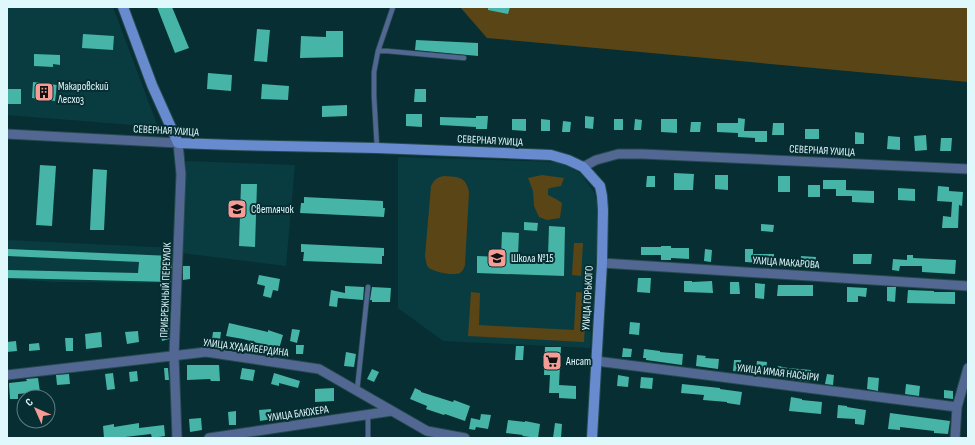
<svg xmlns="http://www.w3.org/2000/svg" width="975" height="445" viewBox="0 0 975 445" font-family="'Sofia Sans Condensed',sans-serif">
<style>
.built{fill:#093c40}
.green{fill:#5a4516}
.building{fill:#46b4a6}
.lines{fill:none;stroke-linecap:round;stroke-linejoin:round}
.lane-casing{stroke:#254a4e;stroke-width:6}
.street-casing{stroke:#254a4e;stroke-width:11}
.secondary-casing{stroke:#254a4e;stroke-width:12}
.lane{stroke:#526792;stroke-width:4.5}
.street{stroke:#526792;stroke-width:9}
.secondary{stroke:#688ace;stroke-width:10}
.labels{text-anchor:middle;stroke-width:4;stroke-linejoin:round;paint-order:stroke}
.poi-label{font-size:11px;fill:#dff8fb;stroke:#072e32;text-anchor:start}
.street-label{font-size:11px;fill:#dff8fb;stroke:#072e32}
</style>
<rect width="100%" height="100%" fill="#072e32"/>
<path class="built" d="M7 7H113L158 127 7 115Z
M398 157 558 162 580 173 594 192 599 208 590 348 443 341 398 308Z
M186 161 295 165 286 266 181 253Z
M7 240 176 248 173 283 55 282 7 279Z"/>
<path class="green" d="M460 7H968V82L487 38Z
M542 175 564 178 561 186 550 188 548 189V195L556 199 562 203 560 218 547 220 539 217 534 206 533 191 528 178Z
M444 176C458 177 466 176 469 192L465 265C464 268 463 271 460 273 453 276 435 272 429 268 426 265 426 260 425 256L431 186C434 180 437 177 444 176Z
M574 243H583L581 276 572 275Z
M471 292 480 293 479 325 574 330 576 292 587 293 584 342 468 336Z"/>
<path class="building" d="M157 7H172L189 48 175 53Z
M488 7H510L508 14 488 10Z
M257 29 270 30 267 62 254 61Z
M326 31H343V57L300 58 301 36 326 37Z
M83 34 114 36 113 50 82 48Z
M416 40 478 43V56L415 50Z
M34 54 60 55V65L53 64V67L34 66Z
M208 73 232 75 231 91 207 89Z
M33 82 57 85 55 101 32 98Z
M262 84 289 86 288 100 261 99Z
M7 89H21V104H7Z
M415 89H426V102H414Z
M347 105V116L322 117V106Z
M406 114H422V127L406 126Z
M476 116H488L487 129H476V127L440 125V117L476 118Z
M585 116 594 117 593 129 585 128Z
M738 118 745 119 744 131H767V142H755V138L738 137V133L717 132V123H738Z
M512 119H526V131L512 130Z
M541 119 550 120V131H541Z
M614 119H623V130H614Z
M635 119 642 120 641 130H634Z
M661 119H677V133L661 132Z
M563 121 571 122 570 132H562Z
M691 122H701L700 132H690Z
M773 123H784V135H772Z
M805 129H819V139H805Z
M855 132 864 133V144H855Z
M926 135 927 150 915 151 914 136Z
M888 136 900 137V150L887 149Z
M941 138H952L951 151H940Z
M40 165 56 166 52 226 36 225Z
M93 169 107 170 104 230H90Z
M674 173 694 174 693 190H674Z
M715 175H728V190L715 189Z
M647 176H655V187H646Z
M778 176H790V192H778Z
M823 180H846V190L874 191V203L852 202V196H836V189H823Z
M241 184H257L255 247 239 246Z
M808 185H820V197H808Z
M938 186 949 187V191L963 192 962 206 959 205 958 228H942L943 216 951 217 952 202 937 201Z
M898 188 915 189V201L898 200Z
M304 197 383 201V208H385L384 217 300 213 301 203H304Z
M524 222 538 223 537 231 524 230Z
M761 224 774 225 773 232 761 231Z
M549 226 565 227 564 276 477 273V256L501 257 502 232 519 233 518 255 548 256Z
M301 244 384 248V256H382V264L303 261 304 252H301Z
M661 246H671V248H689V259L671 258V260H661V255H641V247H661Z
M8 249 172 256 171 282 7 278V270L138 273 139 262 7 256Z
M705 249 712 250 711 262 704 261Z
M745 249H753V254H774V264L745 262Z
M853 254H872L871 264H853Z
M907 255H913V258L956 260 955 274 922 272V266H900L899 271 892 270 893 259 907 260Z
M801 256 816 257 815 267 800 266Z
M183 266H190V279L183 280Z
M259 275 280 279 278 291 273 290 271 298 263 296 265 286 257 284Z
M638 278H651L650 293 637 292Z
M684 281H692V282L712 281 713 293 684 292Z
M730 282H739L740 294H730Z
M755 283 765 284 764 299 755 298Z
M778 285H813V296H777Z
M345 286 364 287 363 300 338 298 337 307 329 306 331 290 345 293Z
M372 287 391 288 390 302H372V300H370Z
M847 287 867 288 866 297 858 296V302H847Z
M887 287H896L895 302 887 301Z
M908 290 934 291V292H955V304L907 303Z
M630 322 640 323 639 335 629 334Z
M229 323 268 332V330L283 335 279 349 243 339 226 336Z
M169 327V339L162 341 160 329Z
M292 329 300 330 297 343 290 341Z
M138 331 139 342 127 344 125 332Z
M101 332 102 347 86 349 85 334Z
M213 332H221L220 340 212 339Z
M65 338H73V351H66Z
M16 341 17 351 7 352V342Z
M39 343 40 350 29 351V344Z
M296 345H304L303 354H296Z
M516 346H524L523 360H515Z
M545 347H561L559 385 576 386V399L559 398V393H549L550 375H544Z
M623 348 632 349 631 357H622Z
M644 349 660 351V352L683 354 682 365 646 360V358H643Z
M346 352 356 354 354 367 344 366Z
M697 355 706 356 705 358 719 359 718 369 696 366Z
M734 360H741L740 372 733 371Z
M757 361 767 362 766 370 756 369Z
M187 365H219L220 381H211L210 379 187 380Z
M778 366 788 368 811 370 810 382 777 377Z
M164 368H168L169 380H165Z
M242 368 255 370 253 381 240 379Z
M372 369 379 372 374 382 367 379Z
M137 371 138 381 130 382 129 372Z
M113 373 115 389 107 390 105 374Z
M274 373 300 381 298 388 279 383V386L271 384Z
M69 374 70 384 57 385 56 375Z
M827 374 834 375 833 385 825 384Z
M618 375 629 377 628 387 617 386Z
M641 377 653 378 652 389 640 388Z
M868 377 879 378 878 391 867 389Z
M38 378 40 392 18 394V399H10L9 383 27 381 26 379Z
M682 384 720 388V389L742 392 740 405 727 403V402L703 400 704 395 681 393Z
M906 384 920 386 919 396 905 394Z
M334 388V401L315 402V389Z
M415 388 421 391V392L453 402 454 400 470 406 465 421 445 414 444 415 426 409 427 406 410 399Z
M944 390 953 391V399L944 398Z
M791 397 802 399V400L822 402 821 414 789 411Z
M838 405 847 406V407L866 410 864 425 855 424V419L837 418Z
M271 409 272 419 260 421 259 410Z
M236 411V425H229L228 412Z
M890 413 950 421 948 434 934 433V431L900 427V430L888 429Z
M481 414 491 415 488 429 476 427 475 430 469 429 471 418 480 420Z
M201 418 202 430 190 432 189 419Z
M508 420 525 422V421L540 424 538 438 522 436 523 435 506 433Z
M139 423V428L164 425 165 436 152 438 151 434 125 437V438H104L103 426 114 424V427Z
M555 423 562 424 561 438H553Z"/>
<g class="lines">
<g class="lane-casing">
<path id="lane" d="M378 51H387L464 58
M377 148 374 96V72L378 51 393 7
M357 391 368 287
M368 414V438"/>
</g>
<g class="street-casing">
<path id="street" d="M7 134 178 143 181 174 174 355 177 438
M583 167 596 160 618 154H642L968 169
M602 263 968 286
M596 361 957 407
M7 375 206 352 319 369 427 431 465 438
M209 438 392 411
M955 438 957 407 968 368"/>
</g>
<g class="secondary-casing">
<path id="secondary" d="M123 7 152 85 178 143 233 145 377 148 551 155 568 160 583 167 600 186 602 196 603 210 602 263 592 438"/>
</g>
<use href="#lane" class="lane"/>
<use href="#street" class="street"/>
<use href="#secondary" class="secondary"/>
</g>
<defs>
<g id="building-square" transform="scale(1)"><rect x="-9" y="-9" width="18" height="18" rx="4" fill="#f59c96" stroke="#072e32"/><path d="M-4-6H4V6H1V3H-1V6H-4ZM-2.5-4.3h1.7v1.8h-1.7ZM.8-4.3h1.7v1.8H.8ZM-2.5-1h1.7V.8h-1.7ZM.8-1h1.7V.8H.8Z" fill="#111"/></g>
<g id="school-square" transform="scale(1)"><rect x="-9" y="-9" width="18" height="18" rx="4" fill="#f59c96" stroke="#072e32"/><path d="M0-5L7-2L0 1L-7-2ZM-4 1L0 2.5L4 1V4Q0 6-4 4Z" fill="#111"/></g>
<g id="supermarket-square" transform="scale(1)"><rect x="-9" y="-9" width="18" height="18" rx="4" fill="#f59c96" stroke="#072e32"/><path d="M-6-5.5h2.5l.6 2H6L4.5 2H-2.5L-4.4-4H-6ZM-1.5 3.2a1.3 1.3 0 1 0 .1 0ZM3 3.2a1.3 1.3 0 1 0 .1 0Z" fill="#111"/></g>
</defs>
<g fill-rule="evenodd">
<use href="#building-square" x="44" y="92"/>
<use href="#school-square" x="237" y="209"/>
<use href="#school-square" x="497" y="258"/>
<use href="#supermarket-square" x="552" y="361"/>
</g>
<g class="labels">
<g class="poi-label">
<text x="58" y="90">Макаровский<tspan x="58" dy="13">Лесхоз</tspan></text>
<text x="251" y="213">Светлячок</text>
<text x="511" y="262">Школа №15</text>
<text x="566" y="365">Ансат</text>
</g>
<g class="street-label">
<text transform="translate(166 130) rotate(3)" y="4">СЕВЕРНАЯ УЛИЦА</text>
<text transform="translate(490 140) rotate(3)" y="4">СЕВЕРНАЯ УЛИЦА</text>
<text transform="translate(822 150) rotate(3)" y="4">СЕВЕРНАЯ УЛИЦА</text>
<text transform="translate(786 262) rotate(4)" y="4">УЛИЦА МАКАРОВА</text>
<text transform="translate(165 290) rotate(-88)" y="4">ПРИБРЕЖНЫЙ ПЕРЕУЛОК</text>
<text transform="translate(587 298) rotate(-87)" y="4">УЛИЦА ГОРЬКОГО</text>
<text transform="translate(246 347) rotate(7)" y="4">УЛИЦА ХУДАЙБЕРДИНА</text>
<text transform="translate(778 372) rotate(7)" y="4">УЛИЦА ИМАЯ НАСЫРИ</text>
<text transform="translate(298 413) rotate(-8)" y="4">УЛИЦА БЛЮХЕРА</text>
</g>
</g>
<rect width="975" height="445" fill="none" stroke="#dff8fb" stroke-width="16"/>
<g transform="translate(36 409) rotate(315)"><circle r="19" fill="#072e32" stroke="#5d7f82"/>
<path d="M0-3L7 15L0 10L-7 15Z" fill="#f59c96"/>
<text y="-6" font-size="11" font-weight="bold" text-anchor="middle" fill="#dff8fb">С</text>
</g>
</svg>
